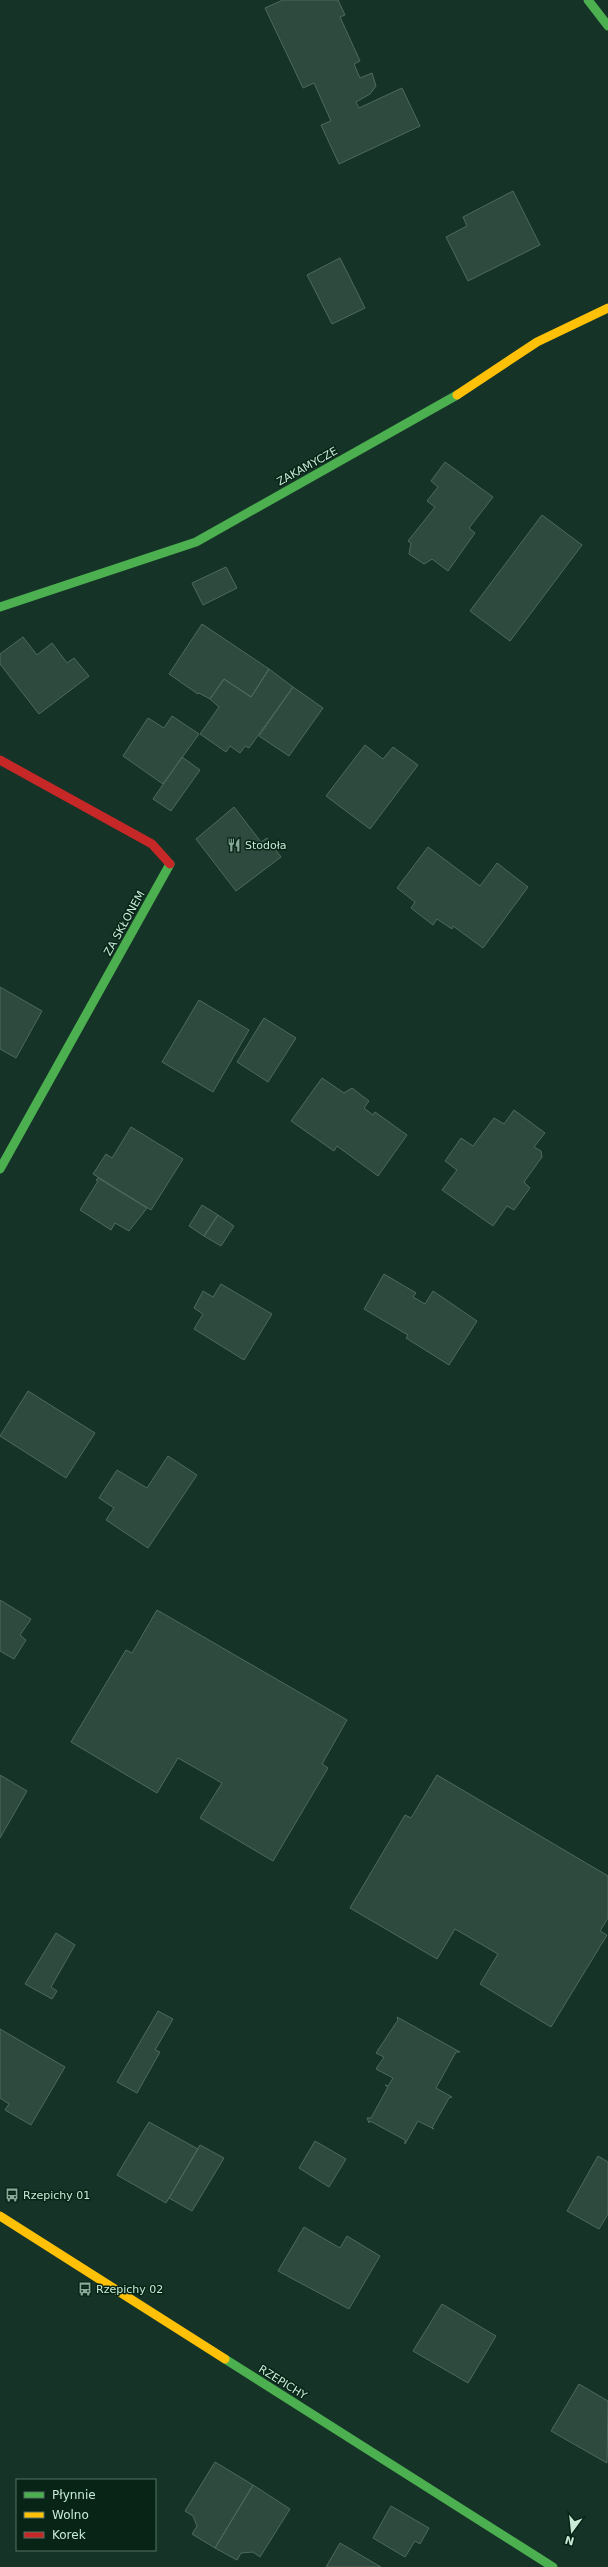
<svg xmlns="http://www.w3.org/2000/svg" width="608" height="2567" viewBox="0 0 608 2567" font-family="'DejaVu Sans',sans-serif">
<style>
.building{fill:#2e493d;stroke:#4e6a5d}
.lines{fill:none;stroke-linecap:round;stroke-linejoin:round}
.fast{stroke:#4caf50;stroke-width:9}
.slow{stroke:#ffc107;stroke-width:9}
.jam{stroke:#c62828;stroke-width:9}
.labels{text-anchor:middle;stroke-width:3;stroke-linejoin:round;paint-order:stroke}
.street-label{font-size:11px;fill:#c8ead6;stroke:#072416}
.poi-label{font-size:11px;fill:#c8ead6;stroke:#072416;text-anchor:start}
</style>
<rect width="100%" height="100%" fill="#153427"/>
<path class="building" d="M283 0H338L345 15 340 17 360 61 354 64 360 78 372 73 376 86 370 94 356 102 359 108 402 88 420 126 339 164 321 125 331 121 314 83 303 88 265 8Z
M513 191 540 245 468 281 446 237 467 226 463 217Z
M340 258 365 308 332 324 307 275Z
M445 462 493 497 469 528 475 533 448 571 432 559 424 564 409 554 411 543 408 541 435 507 427 501 438 487 431 481Z
M542 515 582 545 510 641 470 611Z
M226 567 237 588 203 605 192 583Z
M202 624 269 669 251 697 224 679 210 699 199 693 198 694 169 674Z
M23 637 37 655 52 643 67 663 74 658 89 676 39 714 0 664V654Z
M269 669 293 687 249 748 245 746 240 753 230 746 226 752 200 734 219 707 210 699 224 679 251 697Z
M293 687 323 708 289 756 259 736Z
M172 716 199 734 163 784 123 756 148 718 164 728Z
M365 745 383 759 393 747 418 765 370 829 326 796Z
M182 757 200 770 171 811 153 799Z
M234 807 261 842 267 838 281 857 236 891 196 839Z
M428 847 480 886 497 863 528 887 483 948 453 926 452 929 437 919 433 925 411 908 415 902 397 888Z
M0 987 42 1011 16 1058 0 1049Z
M199 1000 249 1030 213 1092 162 1062Z
M264 1018 296 1038 268 1082 237 1062Z
M322 1078 344 1093 352 1088 369 1101 364 1108 373 1115 375 1112 407 1135 378 1176 337 1146 334 1151 291 1121Z
M514 1110 545 1133 534 1147 541 1151 542 1157 524 1182 530 1188 514 1210 507 1206 493 1226 442 1190 457 1170 445 1161 461 1138 473 1146 494 1118 504 1124Z
M131 1127 183 1159 151 1210 93 1174 106 1154 112 1158Z
M98 1178 147 1208 129 1231 115 1223 111 1230 80 1210 98 1181 96 1180Z
M202 1205 218 1215 204 1236 189 1226Z
M218 1215 234 1226 221 1246 204 1236Z
M384 1274 416 1293 413 1297 425 1304 433 1291 477 1321 449 1365 406 1338 408 1335 364 1309Z
M221 1284 272 1314 244 1360 194 1329 203 1314 194 1308 203 1291 213 1297Z
M28 1391 95 1433 66 1478 0 1436Z
M168 1456 197 1475 148 1548 106 1520 114 1508 99 1498 117 1470 147 1488Z
M0 1600 31 1619 20 1635 26 1640 14 1659 0 1651Z
M157 1610 347 1720 322 1764 328 1768 273 1861 200 1818 222 1783 178 1758 157 1793 71 1742 126 1650 132 1653Z
M0 1775 27 1791 0 1838Z
M437 1775 608 1876V1918L600 1931 607 1935 551 2027 480 1984 498 1954 455 1929 437 1959 350 1908 405 1815 411 1818Z
M56 1933 75 1945 51 1987 57 1991 52 1999 25 1984Z
M158 2011 173 2019 155 2050 160 2052 137 2093 117 2082Z
M397 2017 460 2052H456L436 2088 452 2097 449 2098 432 2128 434 2129 418 2121 405 2144V2140L370 2121 369 2123 367 2118H371L388 2087 385 2085 388 2086 393 2078 376 2069 384 2057 376 2053 398 2020Z
M0 2029 65 2067 31 2125 5 2110 9 2104 0 2098Z
M149 2122 198 2149 166 2203 117 2175Z
M315 2141 346 2159 329 2187 299 2168Z
M200 2145 224 2158 192 2211 169 2198Z
M598 2156 608 2162V2214L599 2229 567 2211Z
M304 2227 340 2248 347 2236 380 2256 349 2309 278 2271Z
M442 2304 496 2336 468 2383 413 2351Z
M579 2384 608 2401 607 2463 551 2431Z
M215 2462 253 2485 215 2548 192 2534 197 2526 193 2516 185 2511Z
M253 2485 290 2509 260 2557 253 2552 241 2553 237 2560 215 2548Z
M391 2506 429 2528 420 2544 415 2541 405 2557 373 2538Z
M340 2543 381 2567H326Z"/>
<g class="lines">
<path class="fast" d="M588 0 608 26
M0 607 196 542 457 395
M0 1169 170 864
M225 2359 553 2567"/>
<path class="slow" d="M457 395 537 342 608 308
M0 2216 225 2359"/>
<path class="jam" d="M0 760 152 844 170 864"/>
</g>
<defs>
<g id="restaurant-bare" transform="scale(1.08)"><path d="M-5-6h1v4h1v-4h1v4h1v-4h1v5L-1.5 .5V6h-2V.5L-5-1ZM5-6V6H3V1.5H1.5Q1.5-4 5-6Z" fill="#89aa99" stroke="#072416" stroke-width="2.5" paint-order="stroke"/></g>
<g id="bus-bare" transform="scale(1.08)"><path d="M-5-6H5V4H4V6H2V4H-2V6H-4V4H-5ZM-3.5-4V0h7V-4ZM-3.5 1.2v1.5H-2V1.2ZM2 1.2v1.5H3.5V1.2Z" fill="#89aa99" stroke="#072416" stroke-width="2.5" paint-order="stroke"/></g>
</defs>
<g fill-rule="evenodd">
<use href="#restaurant-bare" x="234" y="845"/>
<use href="#bus-bare" x="12" y="2195"/>
<use href="#bus-bare" x="85" y="2289"/>
</g>
<g class="labels">
<g class="street-label">
<text transform="translate(307 466) rotate(-29)" y="4">ZAKAMYCZE</text>
<text transform="translate(124 923) rotate(-61)" y="4">ZA SKŁONEM</text>
<text transform="translate(283 2382) rotate(32)" y="4">RZEPICHY</text>
</g>
<g class="poi-label">
<text x="245" y="849">Stodoła</text>
<text x="23" y="2199">Rzepichy 01</text>
<text x="96" y="2293">Rzepichy 02</text>
</g>
</g>
<rect x="16" y="2479" width="140" height="72" fill="#072416" stroke="#547363"/>
<rect x="24" y="2492" width="20" height="6" fill="#4caf50" stroke="#547363"/>
<text x="52" y="2499" font-size="12" fill="#c8ead6">Płynnie</text>
<rect x="24" y="2512" width="20" height="6" fill="#ffc107" stroke="#547363"/>
<text x="52" y="2519" font-size="12" fill="#c8ead6">Wolno</text>
<rect x="24" y="2532" width="20" height="6" fill="#c62828" stroke="#547363"/>
<text x="52" y="2539" font-size="12" fill="#c8ead6">Korek</text>
<g transform="translate(572 2531) rotate(195)" stroke="#072416" stroke-width="3" paint-order="stroke">
<path d="M0-3L7 15L0 10L-7 15Z" fill="#c8ead6"/>
<text y="-6" font-size="11" font-weight="bold" text-anchor="middle" fill="#c8ead6">N</text>
</g>
</svg>
